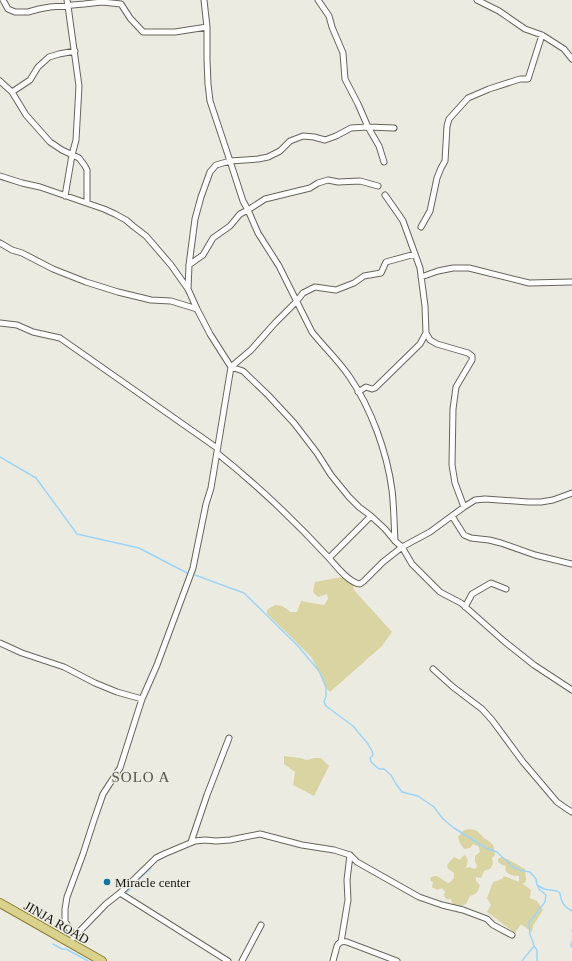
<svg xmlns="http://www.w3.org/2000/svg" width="572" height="961" viewBox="0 0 572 961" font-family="Georgia,serif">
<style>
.green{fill:#dad4a3}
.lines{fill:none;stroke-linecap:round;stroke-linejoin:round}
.stream{stroke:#9cd5f9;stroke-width:1.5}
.minor-casing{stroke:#66655c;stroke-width:7}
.primary-casing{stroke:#857b30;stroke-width:10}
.minor{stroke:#fff;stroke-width:5}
.primary{stroke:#dad18d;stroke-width:8}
.poi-dot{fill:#1073a0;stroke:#ecebe1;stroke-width:1.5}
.labels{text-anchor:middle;stroke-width:3;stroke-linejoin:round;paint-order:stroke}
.poi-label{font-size:13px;fill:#141310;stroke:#ecebe1;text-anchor:start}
.street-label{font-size:13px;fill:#141310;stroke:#ecebe1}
.quarter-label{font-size:15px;letter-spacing:1px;fill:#525149;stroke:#ecebe1}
</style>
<rect width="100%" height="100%" fill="#ecebe1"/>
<path class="green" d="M344 577 353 585 354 590 392 632 382 646 330 692 327 689 312 658 288 634 267 614V610L275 605 282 606 291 612H297L301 601 324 605 328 599 327 594 318 597 313 592 315 582 336 578Z
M284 756 300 758 307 760 314 758H321L329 766 314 796 293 785 295 772 284 764Z
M470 829C478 830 478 832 483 837 492 844 494 842 495 855L492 858 493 864 490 869 484 871 481 878 476 877V881L480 885C478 892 477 894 470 896L466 904 459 907 453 905 451 899H446L444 895 445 892 442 888 437 890 432 887 433 882 431 881 430 878C439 872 441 881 449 883L454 878V873L448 869 447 865 454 857 460 860 462 857 465 855 468 860 466 868 469 867 475 869 477 866 475 861V856L480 852 479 847 473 844 470 848 464 849 460 843 458 837 464 830Z
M501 857C510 859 517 865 525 869L526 880 525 883H522L531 890 530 898 537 901 543 910 533 926 532 932 521 924 515 933 487 912 491 905 487 898 493 882 502 879 504 876 519 882V876C513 876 508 875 505 870L506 866 502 865 498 862V859Z"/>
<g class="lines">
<path class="stream" d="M0 457 36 478 77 534 139 548 187 573
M195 575 244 593 298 646 319 671 326 687V696L324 702 326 706 353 726 368 744 372 751 373 755 370 758 371 762 379 769H384L391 775 396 784 402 792 418 796 434 807 443 819 454 828 486 848 497 852 513 867 520 870 530 872 536 879 537 885 544 889 557 891 560 893C561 902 564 907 572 911
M138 880 151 868
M126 893 135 884
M572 930V931
M572 941 571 946 572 947
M53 944 62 949H66L88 961
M522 961 534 946
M537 961V950L534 946 533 942 530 935 529 923 545 902 546 895 539 889 538 886"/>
<g class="minor-casing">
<path id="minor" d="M3 0 8 9 15 12H28L39 9 50 7 84 4 102 2 121 4 130 18 143 32H175L207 27
M204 0 207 27V60L208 84 210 101 230 161 243 201 248 210 258 233 279 266 312 332C324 347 338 360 349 376 371 408 387 452 392 490 394 507 394 524 395 541
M318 0 329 16 332 27 343 53 345 79 358 104 368 127 379 146 384 162
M477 0 499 11 525 29 542 35 564 49 572 59
M0 81 12 92 26 115 50 142 62 150 79 158 85 166 87 170V203
M12 92 30 80 38 67 49 57 59 54 75 51
M0 176 22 183 40 187 104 209 115 214 126 220 133 226 146 236 171 265 188 289 197 309 210 334 231 367 243 371 268 395 294 423 317 453 331 475 349 497 359 507 371 516 385 529 395 541 402 547 412 564 440 592 461 603 505 642 534 665 572 690
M385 195 399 215 403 221 415 254 420 268 425 306 426 333 430 340 437 344 468 353 472 356V360L456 387 453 409 452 465 455 483 464 507
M65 196 72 155 76 140 79 86 68 6 67 0
M421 227 430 211 437 178 441 168 445 161 447 126 449 119 468 98 489 89 520 79H528L542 35
M0 243 12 250 22 253 53 269 86 282 118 292 151 300 171 301 197 309
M189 265 203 255 213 238 230 226 240 214 248 210 265 199 310 188 318 183 328 180 338 182 360 181 378 186
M421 277 438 271 453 268H469L529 283 572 282
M188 289 189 265 195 219 201 197 210 172 216 165 230 161 258 159 268 157 280 151 290 141 303 136 314 137 325 140 336 136 351 128 368 127 394 128
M0 323 17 325 33 332 60 338 217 448
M358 392 366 387 372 389 375 388 420 344 426 333
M217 453C257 485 294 520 329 558L371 516
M452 516 464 535 471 538 489 540 501 543 535 555 572 564
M329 558C336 566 349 583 360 584L364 581 383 562 402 547 430 532 464 507 475 500 485 499 528 502H541L553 500 572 493
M465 607 472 594 491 583 506 589
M0 643 22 653 64 667 95 683 117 692 142 699
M433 669 453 687 482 709 492 720 523 762 557 802 567 809 572 812
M191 842 207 795 229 738
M120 893 156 858 164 854 195 841 205 840 216 841 230 840 260 834 302 845 334 850 350 855 357 862 419 897 442 905 463 910 487 919 493 925 512 935
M74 937 65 921V909L67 897 83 854 94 820 103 794 120 768 142 699 157 665 193 568 206 504 211 488 231 367 251 350 275 323 297 301 303 293 315 287 336 290 354 283 364 276 381 273 386 262 415 254
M73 938 106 904 120 893 228 961
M341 942 348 900 347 880 350 855
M242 961 261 925
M333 961 337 946C339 942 343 941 347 942L397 961"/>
</g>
<g class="primary-casing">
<path id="primary" d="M0 903 102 961"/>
</g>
<use href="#minor" class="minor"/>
<use href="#primary" class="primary"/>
</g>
<circle class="poi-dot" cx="107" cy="882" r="4"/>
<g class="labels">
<g class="poi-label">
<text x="115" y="887">Miracle center</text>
</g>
<g class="street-label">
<text transform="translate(57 922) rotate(30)" y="5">JINJA ROAD</text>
</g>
<g class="quarter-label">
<text x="141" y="782">SOLO A</text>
</g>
</g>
</svg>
